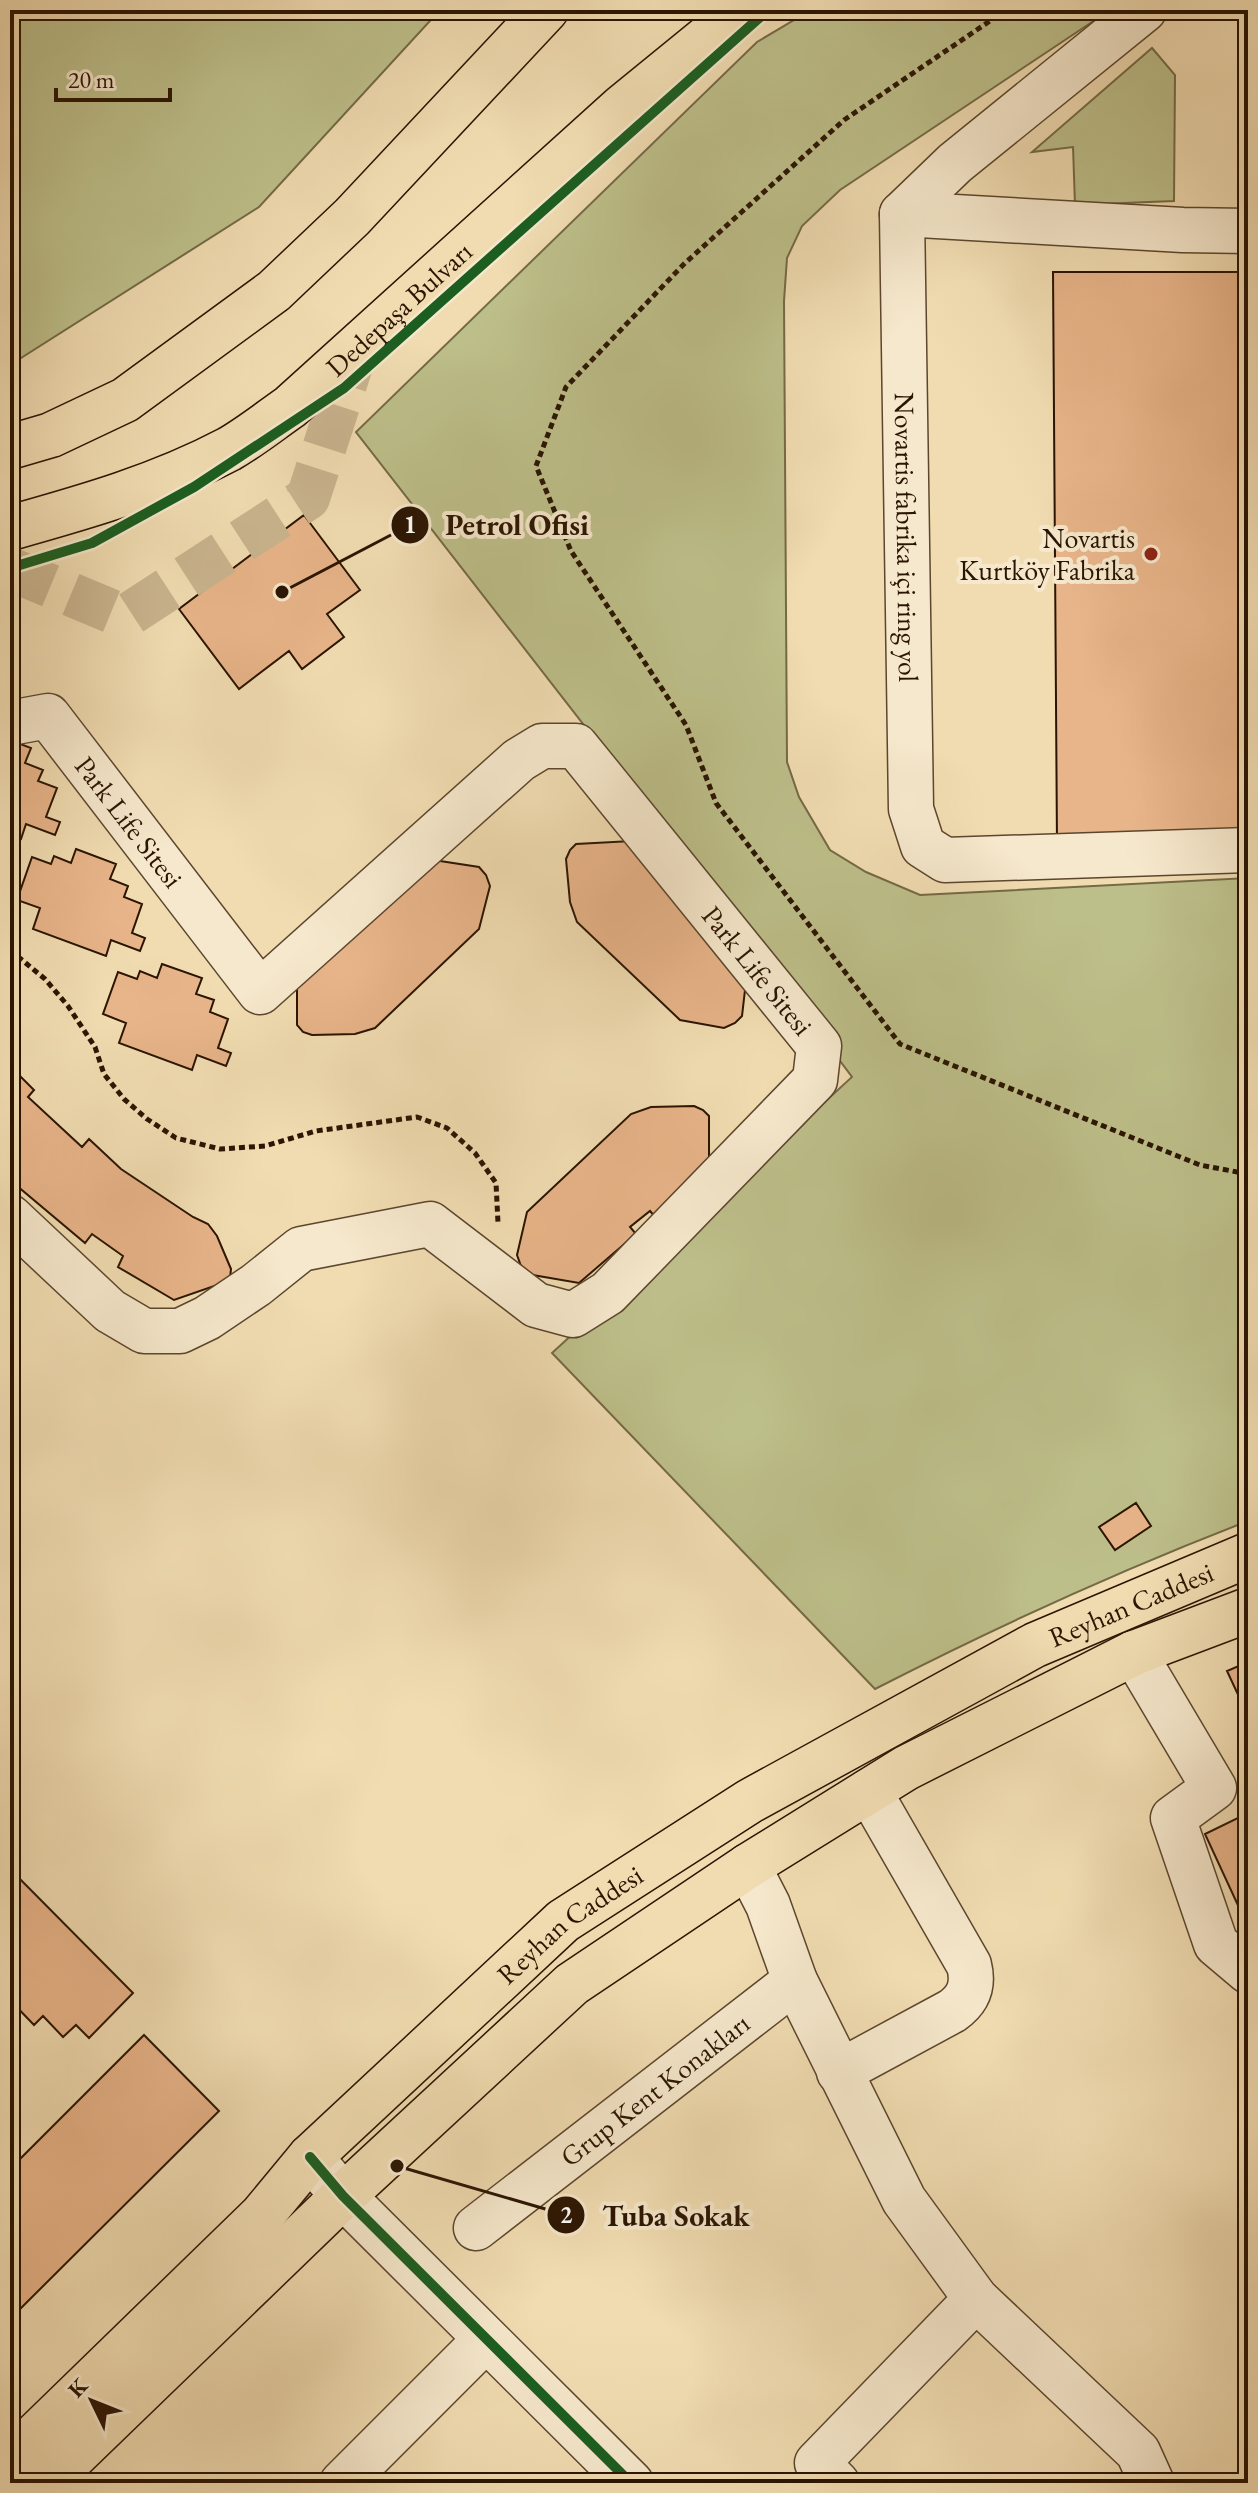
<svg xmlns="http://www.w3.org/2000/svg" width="1258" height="2493" viewBox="0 0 1258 2493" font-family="'EB Garamond',serif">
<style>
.green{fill:#bdbf8a;stroke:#746a46;stroke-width:2}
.building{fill:#e8b489;stroke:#2a1402;stroke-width:2}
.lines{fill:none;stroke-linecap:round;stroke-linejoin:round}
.minor-tunnel{stroke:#c9b48e;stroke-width:44;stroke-dasharray:44 22;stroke-linecap:butt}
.minor-casing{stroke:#5c462e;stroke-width:47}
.major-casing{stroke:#2a1402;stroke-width:47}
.path{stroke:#2a1402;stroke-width:5;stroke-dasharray:6 4;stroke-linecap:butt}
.minor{stroke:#f6e8cc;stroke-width:44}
.major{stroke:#f1dcb1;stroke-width:44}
.cycleway-casing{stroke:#f6e8cc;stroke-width:15}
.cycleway{stroke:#1b5e20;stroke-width:10}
.poi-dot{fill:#8f2418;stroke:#f6e8cc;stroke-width:3}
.labels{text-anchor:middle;stroke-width:8;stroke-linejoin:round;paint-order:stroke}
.street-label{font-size:28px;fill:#2a1402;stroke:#f6e8cc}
.poi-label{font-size:28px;fill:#2a1402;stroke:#f6e8cc;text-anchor:end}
.leader{fill:none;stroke:#2a1402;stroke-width:3}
.callout-dot{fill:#2a1402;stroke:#f6e8cc;stroke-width:3}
.mark-label{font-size:24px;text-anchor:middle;font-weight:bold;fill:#fff}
.callout-label{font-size:30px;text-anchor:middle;font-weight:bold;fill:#2a1402;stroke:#f6e8cc;stroke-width:8;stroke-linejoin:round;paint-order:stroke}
</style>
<rect width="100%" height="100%" fill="#f1dcb1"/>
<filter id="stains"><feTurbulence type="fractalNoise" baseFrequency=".0025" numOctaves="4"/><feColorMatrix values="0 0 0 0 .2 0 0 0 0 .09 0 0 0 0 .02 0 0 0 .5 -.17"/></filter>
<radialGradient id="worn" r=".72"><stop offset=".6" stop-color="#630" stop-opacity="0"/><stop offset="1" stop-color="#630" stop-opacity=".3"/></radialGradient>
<path class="green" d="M10 10H440L259 207 10 365Z
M811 10H1110L840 190 802 226 787 258 784 301 787 762 799 797 830 850 866 872 920 895 1248 878V1521C1121 1570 996 1627 875 1689L552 1353 852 1077 709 886 356 432 757 42Z
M1152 48 1175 75 1174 201 1075 205 1073 147 1032 152Z"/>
<path class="building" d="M1239 91H1248V199H1239Z
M1053 272H1248V836L1057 845Z
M304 515 360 590 327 614 344 637 302 669 289 651 239 689 179 609Z
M10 740 31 748 25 763 43 770 38 781 57 788 46 817 60 822 55 835 26 824 21 839 10 835Z
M632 841 748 964 742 1016 735 1023 724 1028 680 1020 577 922 570 902 566 859 570 850 576 844Z
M76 849 116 864 110 879 128 886 124 897 142 904 132 933 145 938 140 951 111 940 106 956 33 929 40 908 17 900 32 857 51 864 54 856 71 863Z
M427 859 479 867 486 875 490 886 479 929 375 1028 355 1034 312 1035 303 1032 297 1025V969Z
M162 964 202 978 196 994 214 1000 210 1012 228 1019 218 1048 231 1053 226 1066 197 1055 192 1070 119 1043 126 1023 103 1014 118 972 137 979 140 971 157 978Z
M10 1066 34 1090 28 1097 82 1147 89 1139 121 1169 193 1217 208 1224 217 1236 231 1269 230 1278 226 1282 174 1300 118 1267 123 1256 92 1234 85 1243 10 1180Z
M694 1106 703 1110 709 1116V1172L656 1218 650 1211 630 1227 636 1234 579 1283 527 1274 521 1266 517 1255 527 1212 631 1114 651 1107Z
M1136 1503 1151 1526 1115 1550 1099 1527Z
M1248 1662V1716L1227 1671Z
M1248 1813V1912L1242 1914 1205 1834Z
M10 1869 133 1993 89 2038 76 2025 63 2037 43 2016 34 2025 10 2000Z
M144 2035 219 2111 10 2319V2169Z"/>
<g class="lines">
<path class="minor-tunnel" d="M10 569 125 617 308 498 357 347"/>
<g class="minor-casing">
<g id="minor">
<path id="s1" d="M1144 10 955 163 902 214 911 809 923 846 945 860 1248 850"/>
<path d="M902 214 1183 230 1248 231"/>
<path id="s2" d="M10 723 48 716 260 992 519 760 542 746H576L819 1046 815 1080 608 1293 573 1315 536 1305 430 1224 301 1249 256 1285 207 1318 180 1331H144L110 1311 10 1217"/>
<path d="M1134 1653 1214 1788 1173 1818 1216 1944 1248 1971"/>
<path d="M748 1866 768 1905 795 1981 904 2200 976 2299 1138 2452 1152 2483"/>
<path d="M839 2072 952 2011C969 1999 974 1985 969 1965L869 1791"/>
<path d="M310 2157 343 2196 631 2483"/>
<path id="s3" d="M476 2228 795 1981"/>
<path d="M342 2483 485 2340"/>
<path d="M837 2483 817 2463 976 2299"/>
</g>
</g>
<g class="major-casing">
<g id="major">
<path d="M10 447 51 435 125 400 274 291 352 217 546 10"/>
<path id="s4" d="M10 528C85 507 159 486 229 449 250 437 270 421 290 407L622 107 741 10"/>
<path id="s5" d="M10 2460 262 2215 310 2157 563 1921 750 1801 1035 1645 1248 1555"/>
<path d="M46 2483 343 2196 572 1984 748 1866 906 1768 1134 1653 1248 1610"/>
</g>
</g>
<path class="path" d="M1006 10 844 120 685 263 566 387 536 466 571 551 686 725 716 803 900 1044 1200 1165 1248 1174
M10 950 45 979 68 1006 95 1047 104 1074 124 1099 147 1119 176 1138 220 1149 265 1146 316 1131 417 1117 447 1128 475 1153 496 1183 498 1223"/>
<use href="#minor" class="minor"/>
<use href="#major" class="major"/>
<g class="cycleway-casing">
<path id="cycleway" d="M10 568 92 543 194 487 344 388 768 10
M310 2157 343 2196 631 2483"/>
</g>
<use href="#cycleway" class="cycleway"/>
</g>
<circle class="poi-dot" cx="1151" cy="554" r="8"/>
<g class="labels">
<g class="street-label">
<text dy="10" stroke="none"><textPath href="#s4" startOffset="454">Dedepaşa Bulvarı</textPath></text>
<text dy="10" stroke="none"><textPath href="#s1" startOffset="640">Novartis fabrika içi ring yol</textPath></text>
<text dy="10" stroke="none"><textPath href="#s2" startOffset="172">Park Life Sitesi</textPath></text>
<text dy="10" stroke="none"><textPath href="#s2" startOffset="1084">Park Life Sitesi</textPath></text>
<text dy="10" stroke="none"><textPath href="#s5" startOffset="1424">Reyhan Caddesi</textPath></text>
<text dy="10" stroke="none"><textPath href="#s5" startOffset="776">Reyhan Caddesi</textPath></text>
<text dy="10" stroke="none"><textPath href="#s3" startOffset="226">Grup Kent Konakları</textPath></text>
</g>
<g class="poi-label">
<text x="1135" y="548">Novartis<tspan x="1135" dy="32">Kurtköy Fabrika</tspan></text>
</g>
</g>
<path class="leader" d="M282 592L410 525M397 2166L566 2215"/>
<g class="callout-dot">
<circle cx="282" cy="592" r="8"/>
<circle cx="397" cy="2166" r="8"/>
<circle cx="410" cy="525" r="20"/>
<circle cx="566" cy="2215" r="20"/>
</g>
<g class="mark-label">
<text x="410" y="533">1</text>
<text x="566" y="2223">2</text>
</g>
<g class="callout-label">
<text x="517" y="535">Petrol Ofisi</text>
<text x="676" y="2226">Tuba Sokak</text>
</g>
<rect width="1258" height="2493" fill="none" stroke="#f1dcb1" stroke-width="40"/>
<rect x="12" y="12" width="1234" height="2469" fill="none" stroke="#2a1402" stroke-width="4"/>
<rect x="20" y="20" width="1218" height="2453" fill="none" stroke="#2a1402" stroke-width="2"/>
<g transform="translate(92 2401) rotate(313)" stroke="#f6e8cc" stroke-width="6" paint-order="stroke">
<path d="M0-6L14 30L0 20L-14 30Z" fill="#2a1402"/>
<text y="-12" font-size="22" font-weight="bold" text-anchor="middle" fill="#2a1402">K</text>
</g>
<path d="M56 88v12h114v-12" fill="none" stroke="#2a1402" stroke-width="4"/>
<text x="68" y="88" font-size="24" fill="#2a1402" stroke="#f6e8cc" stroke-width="6" paint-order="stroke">20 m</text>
<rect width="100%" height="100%" filter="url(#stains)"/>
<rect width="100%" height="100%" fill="url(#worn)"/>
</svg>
